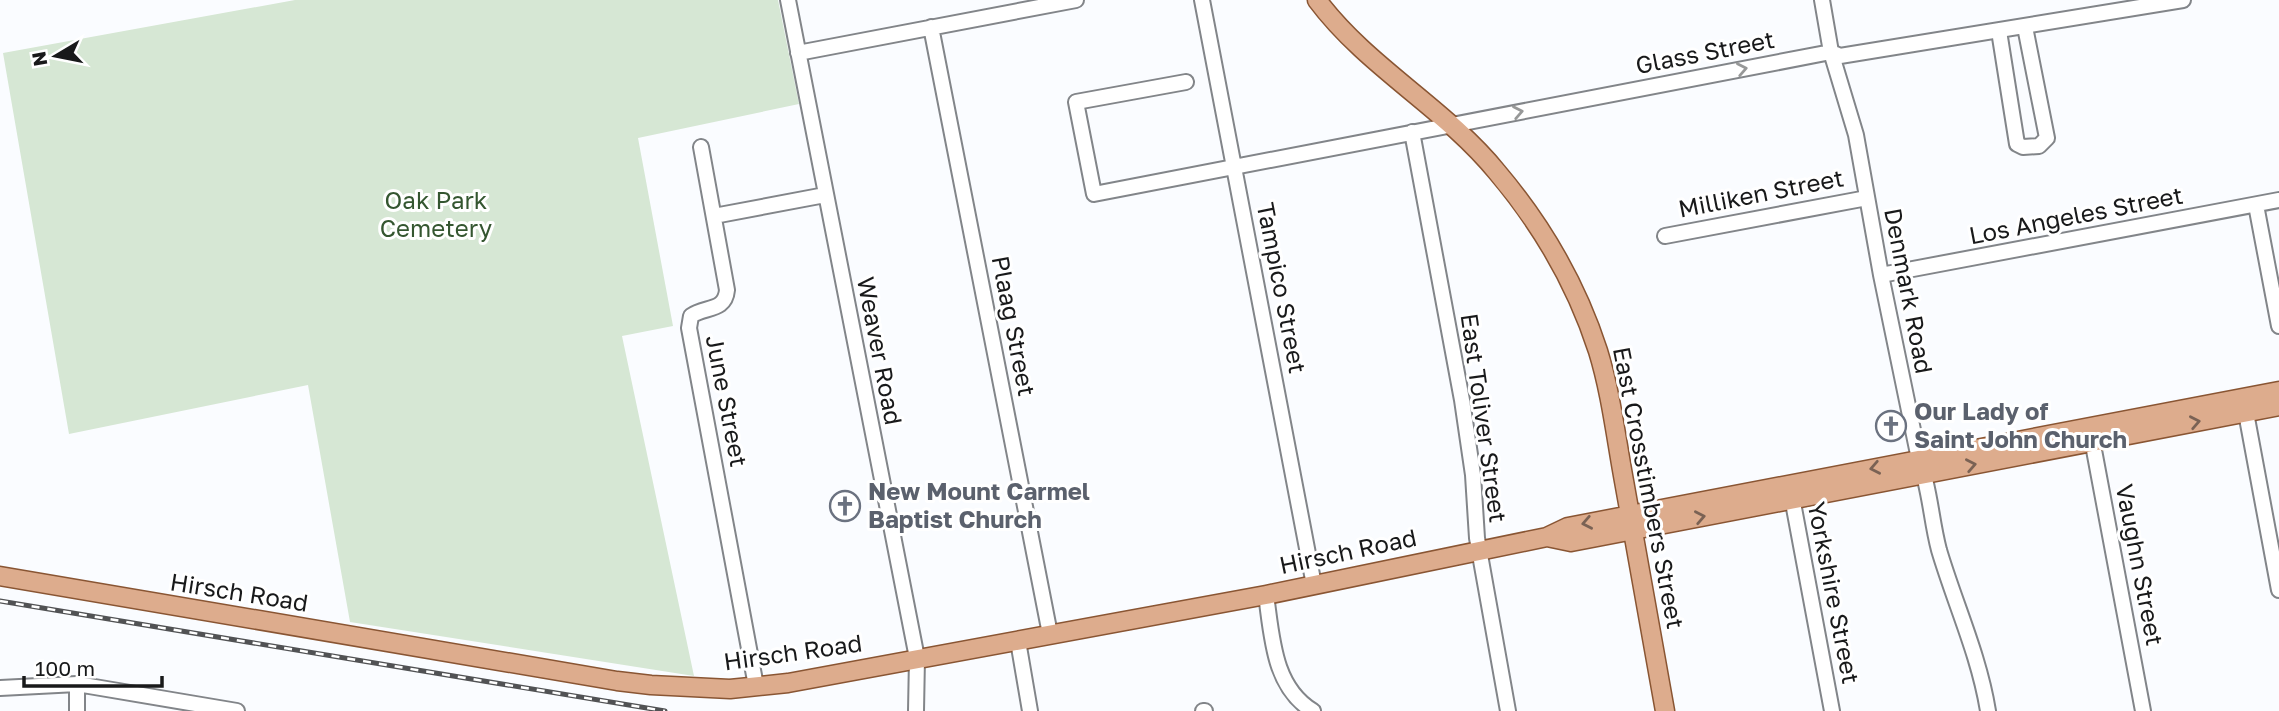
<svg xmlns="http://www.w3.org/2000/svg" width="2279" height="711" viewBox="0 0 2279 711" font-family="'Golos Text',sans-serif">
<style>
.green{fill:#d6e7d4}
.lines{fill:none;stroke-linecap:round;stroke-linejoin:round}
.minor-casing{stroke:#828589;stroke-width:18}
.major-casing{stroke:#895533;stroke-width:21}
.minor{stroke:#fff;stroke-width:14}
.major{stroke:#ddac8d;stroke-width:18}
.rail-casing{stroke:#515254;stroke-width:5}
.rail{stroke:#fff;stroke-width:2.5;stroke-dasharray:8;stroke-linecap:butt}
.oneway{stroke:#979898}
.oneway2{stroke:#7a6254}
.labels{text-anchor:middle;stroke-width:6;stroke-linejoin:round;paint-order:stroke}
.street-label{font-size:24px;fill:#18191a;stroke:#fff}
.park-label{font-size:24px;fill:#345630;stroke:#fff}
.worship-label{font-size:24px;font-weight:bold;fill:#5b616d;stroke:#fff;text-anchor:start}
</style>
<rect width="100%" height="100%" fill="#fafcff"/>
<path class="green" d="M295 0H778L799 104 638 138 673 326 622 336 694 676 350 622 308 385 69 434 3 53Z"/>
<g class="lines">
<g class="minor-casing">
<path id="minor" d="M788 0 917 658 916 711
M1202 0 1314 585
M1822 0 1831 52 1856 135 1881 275 1919 459C1930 488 1931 520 1939 550 1955 604 1979 655 1988 711
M931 27 1050 634
M1999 31 2017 144 2023 147 2039 146 2047 138 2025 27
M798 53 1076 0
M1186 82 1076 102 1094 194 1831 52 1840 56 2183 0
M1412 132 1462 400 1473 475 1477 538 1508 711
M701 147 727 290C725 312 705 306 691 316L689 328 756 686
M2256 205 2279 326
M714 216 825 195
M1665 236 1867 198
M1881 275 2279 200
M2244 402 2279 590
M2091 434 2143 711
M1791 492 1832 711
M1266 595C1272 636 1273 687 1313 711
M1018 641 1030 711
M0 688 77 684 237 711
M77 711V684
M1203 711H1205"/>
</g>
<g class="major-casing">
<path id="major" d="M1317 0C1367 67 1445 108 1497 172 1541 224 1577 286 1598 351 1611 393 1616 438 1624 481 1638 558 1651 634 1665 711
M1547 537 1571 542 2279 406
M0 576 617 681 651 685 730 689 788 683 1266 595 1547 537 1568 527 2279 391"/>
</g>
<use href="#minor" class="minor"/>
<use href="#major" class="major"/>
<g class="rail-casing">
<path id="rail" d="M0 601 665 711"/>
</g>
<use href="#rail" class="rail"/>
</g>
<defs><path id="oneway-chevron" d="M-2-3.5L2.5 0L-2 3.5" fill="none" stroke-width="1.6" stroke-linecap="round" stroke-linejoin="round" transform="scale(1.75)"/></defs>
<g class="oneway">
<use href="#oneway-chevron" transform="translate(1742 69) rotate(-11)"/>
<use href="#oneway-chevron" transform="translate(1518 112) rotate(-11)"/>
</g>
<g class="oneway2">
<use href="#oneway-chevron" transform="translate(2195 422) rotate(-11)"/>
<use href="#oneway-chevron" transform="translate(1971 465) rotate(-11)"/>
<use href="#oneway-chevron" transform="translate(1875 468) rotate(169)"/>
<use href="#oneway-chevron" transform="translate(1700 517) rotate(-11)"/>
<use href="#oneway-chevron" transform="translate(1587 523) rotate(169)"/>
</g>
<defs>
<g id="church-ring" transform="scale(1.575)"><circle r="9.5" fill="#fff" stroke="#6b7280" stroke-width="1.5"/><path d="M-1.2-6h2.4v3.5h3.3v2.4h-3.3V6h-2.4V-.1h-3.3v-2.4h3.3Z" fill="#6b7280"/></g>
</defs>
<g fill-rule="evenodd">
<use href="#church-ring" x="1891" y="426"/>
<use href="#church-ring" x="845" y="506"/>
</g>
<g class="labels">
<g class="street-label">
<text transform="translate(1705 53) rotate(-11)" y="8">Glass Street</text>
<text transform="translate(1761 194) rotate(-11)" y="8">Milliken Street</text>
<text transform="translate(2076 216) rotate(-11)" y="8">Los Angeles Street</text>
<text transform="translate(1281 288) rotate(79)" y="8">Tampico Street</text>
<text transform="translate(1908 291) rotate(79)" y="8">Denmark Road</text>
<text transform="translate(1013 326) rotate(79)" y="8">Plaag Street</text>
<text transform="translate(879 351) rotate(79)" y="8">Weaver Road</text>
<text transform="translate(726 401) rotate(79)" y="8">June Street</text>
<text transform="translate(1483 418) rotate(82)" y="8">East Toliver Street</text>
<text transform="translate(1648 488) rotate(79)" y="8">East Crosstimbers Street</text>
<text transform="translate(1348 552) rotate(-12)" y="8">Hirsch Road</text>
<text transform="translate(2139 565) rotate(79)" y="8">Vaughn Street</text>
<text transform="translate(239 593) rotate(9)" y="8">Hirsch Road</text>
<text transform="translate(1833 593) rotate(79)" y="8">Yorkshire Street</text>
<text transform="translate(793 653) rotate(-8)" y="8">Hirsch Road</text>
</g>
<g class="park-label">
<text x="436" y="209">Oak Park<tspan x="436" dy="28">Cemetery</tspan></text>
</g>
<g class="worship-label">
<text x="1914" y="420">Our Lady of<tspan x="1914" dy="28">Saint John Church</tspan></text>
<text x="868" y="500">New Mount Carmel<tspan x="868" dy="28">Baptist Church</tspan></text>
</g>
</g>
<g transform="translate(56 56) rotate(260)" stroke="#ffffff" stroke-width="5" paint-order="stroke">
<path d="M0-5L12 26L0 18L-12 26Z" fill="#18191a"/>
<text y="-10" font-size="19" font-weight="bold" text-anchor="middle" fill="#18191a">N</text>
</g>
<path d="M24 676v10h138v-10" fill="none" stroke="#18191a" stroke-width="3.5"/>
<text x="35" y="676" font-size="21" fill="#18191a" stroke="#ffffff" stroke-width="5" paint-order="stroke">100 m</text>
</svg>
